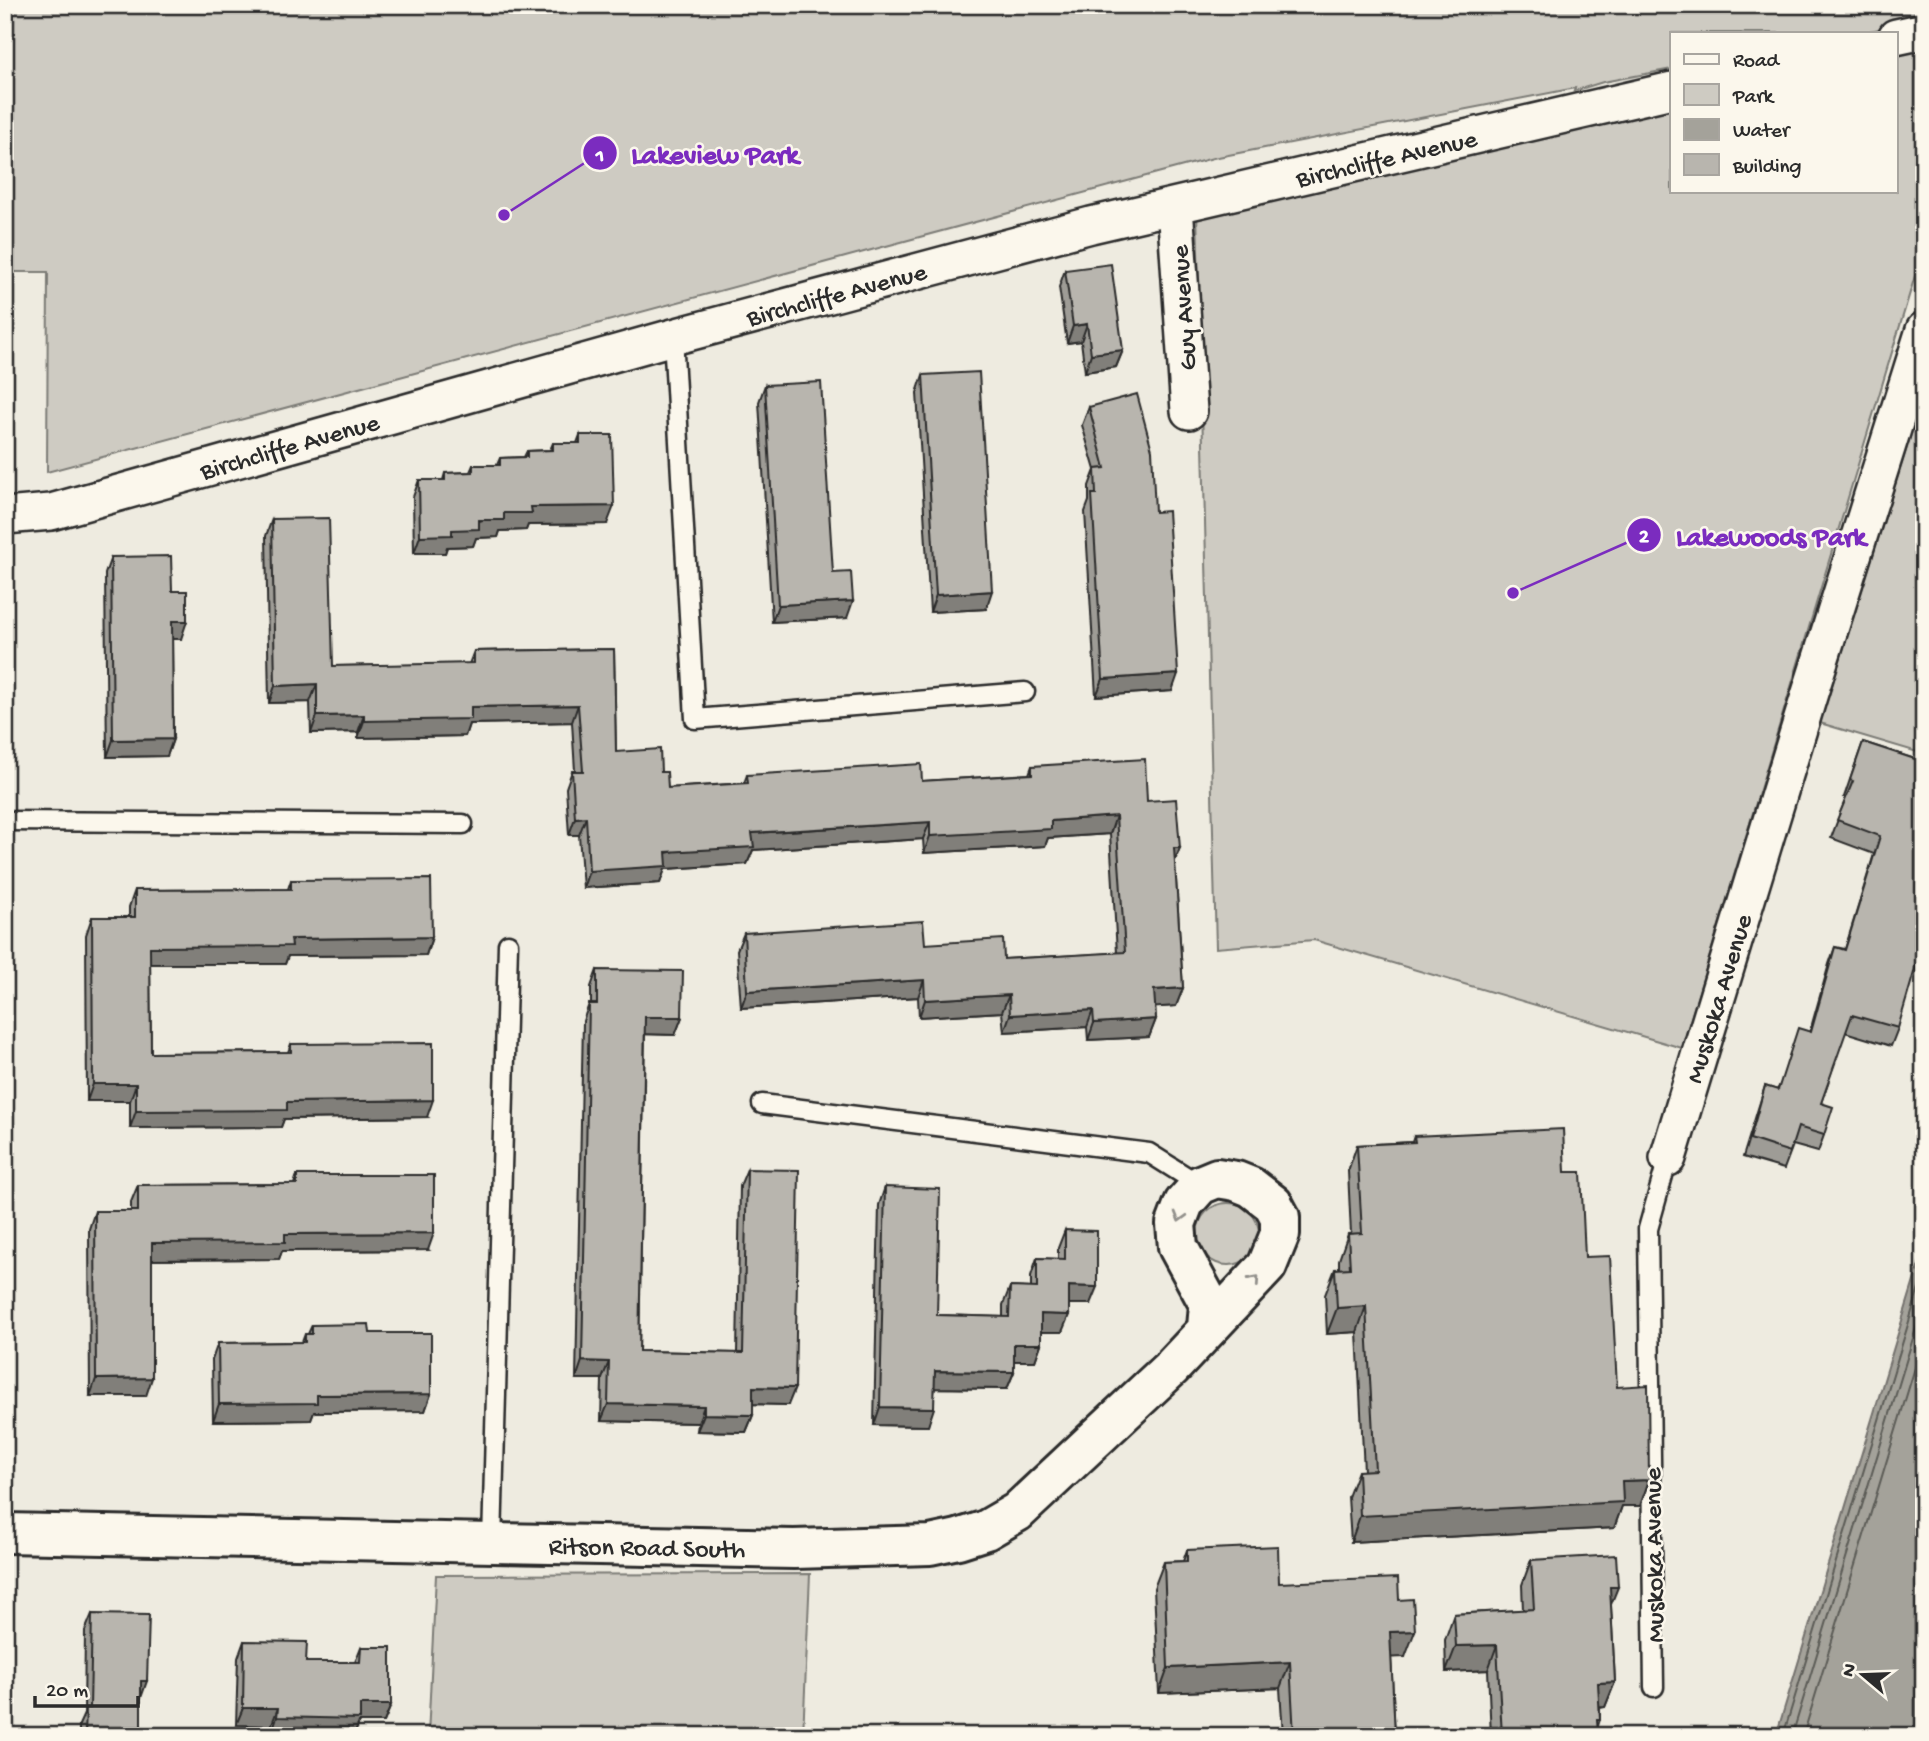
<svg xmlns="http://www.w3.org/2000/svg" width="1929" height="1741" viewBox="0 0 1929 1741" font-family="'Gochi Hand',sans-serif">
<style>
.green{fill:#cecbc2;stroke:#7c7b76;stroke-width:2}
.water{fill:#a4a29a;stroke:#74726e;stroke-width:2}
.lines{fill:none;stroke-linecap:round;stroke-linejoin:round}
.shore{stroke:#5b5b57;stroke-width:2}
.lane-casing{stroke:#2b2b2b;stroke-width:23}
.street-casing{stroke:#2b2b2b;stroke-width:40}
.secondary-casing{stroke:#2b2b2b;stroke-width:44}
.lane{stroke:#fbf7ec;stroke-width:18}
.street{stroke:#fbf7ec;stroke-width:35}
.secondary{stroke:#fbf7ec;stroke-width:38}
.wall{fill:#9e9c96;stroke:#2b2b2b;stroke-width:2}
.shaded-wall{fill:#817f7a;stroke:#2b2b2b;stroke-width:2}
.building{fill:#b8b5ae;stroke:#2b2b2b;stroke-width:2}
.oneway{stroke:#93918c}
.labels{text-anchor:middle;stroke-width:5;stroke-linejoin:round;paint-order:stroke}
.street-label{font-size:26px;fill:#2b2b2b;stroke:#fbf7ec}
.leader{fill:none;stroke:#7b2cbf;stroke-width:2.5}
.callout-dot{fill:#7b2cbf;stroke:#fbf7ec;stroke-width:2.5}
.mark-label{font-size:21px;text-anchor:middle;font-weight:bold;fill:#fff}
.callout-label{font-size:28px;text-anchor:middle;font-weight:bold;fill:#7b2cbf;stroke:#fbf7ec;stroke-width:5;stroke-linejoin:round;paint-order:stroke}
</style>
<rect width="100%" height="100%" fill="#eeebe0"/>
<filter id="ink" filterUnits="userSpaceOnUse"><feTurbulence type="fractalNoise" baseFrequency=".0143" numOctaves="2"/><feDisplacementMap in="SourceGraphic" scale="14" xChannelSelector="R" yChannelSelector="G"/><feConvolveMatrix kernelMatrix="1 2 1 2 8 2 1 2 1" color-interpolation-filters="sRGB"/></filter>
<g filter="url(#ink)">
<path class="green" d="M5 5H1924V21L1858 33H1672V69L1603 82 1574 91 1575 88 1213 158 47 472 48 272H5Z
M1908 49 1924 51V246L1682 1048 1314 940 1216 948 1197 212 1672 103V191H1896V52Z
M1924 393V754L1820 723Z
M1197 1234a31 31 0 1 1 62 0a31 31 0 1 1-62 0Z
M810 1574 803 1736H428L436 1575Z"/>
<path class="water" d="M1924 1248V1736H1776Z"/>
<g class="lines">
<path class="shore" d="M1783 1736 1924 1272
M1792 1736 1924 1302
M1803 1736 1924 1338"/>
<g class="lane-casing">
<path id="lane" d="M673 337 695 719 1025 692
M5 821 463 824
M762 1104 1149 1153 1200 1185
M492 1543 508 944
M1654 1687 1648 1229 1668 1158"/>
</g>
<g class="street-casing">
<path id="street" d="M1896 37 1924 31
M1175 206 1189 411
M5 516 51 512 673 337 1091 225 1672 90
M1668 1158 1809 696 1924 330"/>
</g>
<g class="secondary-casing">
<path id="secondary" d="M5 1533 794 1549 930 1545 958 1539 986 1530 1017 1512 1172 1367 1267 1266 1280 1234V1217L1273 1204 1251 1187 1236 1181 1217 1178 1200 1185 1184 1203 1176 1224 1178 1247 1209 1304 1207 1328"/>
</g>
<use href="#lane" class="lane"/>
<use href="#street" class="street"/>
<use href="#secondary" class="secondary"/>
</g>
<path class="wall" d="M1065 270 1123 350 1116 367 1085 372 1081 341 1067 343 1059 287Z
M923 375 986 609 930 612 917 393Z
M765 385 833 573 847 618 772 622 759 402Z
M1089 407 1155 512 1172 691 1096 696 1085 512 1089 501V486L1095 470 1082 425Z
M580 435 607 524 528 525 526 530 500 531 498 537 476 538 473 546 447 547 445 553H414L413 497 419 480H443L445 473 470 472 473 465H497L500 458 524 457 527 451 550 450 553 443H577Z
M272 519 333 666 469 664 474 651 614 649 616 752 661 772 668 788 744 783 747 775 922 781 1029 774 1032 766 1147 801 1175 863 1183 988 1176 1006 1155 1007 1156 1019 1149 1037 1088 1040 1087 1027 1004 1032 1002 1012 919 1017 918 997 741 1008 737 950 744 933 925 944 1004 959 1117 953 1110 834 1048 838 1045 846 924 853 923 839 753 850 747 864 665 869 660 883 583 888 579 835H569L566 788 572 771H575L572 722 469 724 465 736 358 738V732L311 733 310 702 269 703 266 536Z
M111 557 172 591 181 639H172L173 739 167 756 107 757 105 574Z
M1863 742 1924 762 1898 1028 1891 1046 1845 1032 1821 1103 1824 1135 1818 1152 1793 1145 1784 1169 1743 1157 1765 1086 1777 1090 1810 1031 1829 964 1835 947 1845 949 1874 854 1831 838 1846 798 1844 797Z
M291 880 432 937 426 955 288 956 285 964H150L151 1053 288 1052 291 1044 427 1117 284 1119 281 1127 130 1128V1101H87L86 935 92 917H129V907L135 890 288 889Z
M597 970 682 1017 675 1035 645 1034 639 1351 737 1353 740 1186 747 1169 788 1405 753 1404V1415L746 1432 697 1431 698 1423 601 1421 602 1379H576L583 1021 589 1004H591V987Z
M1414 1136 1565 1172 1585 1257 1617 1387 1649 1480 1640 1506H1622L1614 1528 1351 1542 1348 1497 1358 1471H1364L1357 1332 1327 1334 1325 1295 1335 1269H1339V1260L1348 1234H1351L1348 1171 1357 1145 1412 1142Z
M297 1175 428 1250 282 1251 279 1259 152 1260 146 1396H90L89 1229 95 1211H131V1202L138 1185 294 1184Z
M885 1187 937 1315 1003 1317V1305L1010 1287 1031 1288V1276L1037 1258 1058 1259V1248L1065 1230 1090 1304H1069L1062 1332H1041V1344L1035 1361H1014V1372L1007 1389 935 1388 928 1426 874 1425 879 1205Z
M312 1325 370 1333 431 1394 425 1411 314 1412 311 1420 213 1421 212 1360 218 1343 302 1342 305 1334H308Z
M1187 1550 1279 1583 1399 1600 1405 1657H1391L1395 1736H1283L1280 1688 1159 1693 1154 1588 1164 1562 1183 1561Z
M1531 1560 1611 1605 1615 1682 1605 1707 1600 1708V1719L1598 1726V1736H1491L1488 1670 1446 1672 1445 1640 1454 1614 1523 1610 1522 1585Z
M92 1614 141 1698V1736H79V1725L84 1714 85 1631Z
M244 1641 306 1662H355L361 1647 391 1705 384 1722H359L354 1736 271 1734V1726L236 1725 238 1658Z"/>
<path class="shaded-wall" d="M1087 324 1081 341 1067 343 1073 326Z
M1123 350 1116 367 1085 372 1091 354Z
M614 506 607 524 528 525 526 530 500 531 498 537 476 538 473 546 447 547 445 553H414L420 536 452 530 504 513 531 507Z
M992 591 986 609 930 612 936 595Z
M853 601 847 618 772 622 778 605Z
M172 621H187L181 639H166Z
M1178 674 1172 691 1096 696 1103 679Z
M317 684 310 702 269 703 275 686Z
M578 705 572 722 469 724 465 736 358 738 364 721 471 707Z
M364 715 358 732 311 733 317 716Z
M173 739 167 756 107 757 113 740Z
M1116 816 1110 834 1048 838 1045 846 924 853 930 836 1051 821Z
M586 817 579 835H569L575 818Z
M930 822 923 839 753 850 747 864 665 869 660 883 583 888 589 871 752 833Z
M1174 848H1180L1173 866Z
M432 937 426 955 288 956 285 964H144L150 947 291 939Z
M924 980 918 997 741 1008 747 991Z
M1183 988 1176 1006 1148 1008 1154 990Z
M1009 995 1002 1012 919 1017 925 1000Z
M1093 1010 1087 1027 1004 1032 1010 1015Z
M645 1017H682L675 1035 639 1034Z
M1156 1019 1149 1037 1088 1040 1094 1023Z
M93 1084H136L130 1101H87Z
M433 1100 427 1117 284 1119 281 1127 130 1128 136 1111 287 1102Z
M434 1233 428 1250 282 1251 279 1259 146 1260 152 1243 285 1234Z
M1069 1286 1097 1287 1090 1304H1062Z
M1366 1306 1357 1332 1327 1334 1337 1308Z
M1041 1314 1069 1315 1062 1332H1035Z
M1014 1344H1041L1035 1361H1008Z
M582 1361 609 1362 602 1379H576Z
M935 1371 1014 1372 1007 1389 929 1388Z
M152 1378 146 1396H90L96 1379Z
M753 1387 795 1388 788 1405 747 1404Z
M431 1394 425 1411 314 1412 311 1420 213 1421 219 1404 317 1395Z
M608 1404 704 1406 698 1423 601 1421Z
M880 1407 934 1408 928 1426 874 1425Z
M704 1414 753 1415 746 1432 697 1431Z
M1649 1480 1640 1506H1622L1614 1528 1351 1542 1360 1516 1622 1481Z
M1610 1587H1618L1608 1612Z
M1415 1631 1405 1657 1380 1658 1390 1632Z
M1497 1645 1488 1670 1446 1672 1456 1646Z
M1290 1662 1280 1688 1159 1693 1168 1668Z
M141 1681H147L141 1698Z
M1615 1682 1605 1707 1589 1708 1598 1683Z
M360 1705H391L384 1722H359L354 1736 271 1734 277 1717Z
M243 1708H278L271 1726 236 1725Z"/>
<path class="building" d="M1111 264 1123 350 1091 354 1087 324 1073 326 1065 270Z
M979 372 992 591 936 595 923 375Z
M821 382 833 573 851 572 853 601 778 605 765 385Z
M1137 394 1152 450 1155 512 1168 511 1178 674 1103 679 1092 494H1096L1095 469 1105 468 1089 407Z
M580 435H612L614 506 531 507 532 513H504V520H479V529L452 530V535L420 536 419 480H445V473L473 472V465H500V458L527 457V451L553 450V443H580Z
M329 518 333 666 474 663V651L614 649 616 752 660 749 661 772H667L668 788 748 783 747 775 921 764 922 781 1032 774V766L1145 759 1147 801 1176 799 1180 848H1174L1183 988 1154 990 1156 1019 1094 1023 1093 1010 1010 1015 1009 995 925 1000 924 980 747 991 744 933 923 921 925 944 1003 939 1004 959 1125 952 1116 816 1051 821V829L930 836V822L752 833 754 847 666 852 667 866 589 871 586 817 575 818 572 771H583L578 705 471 707V719L364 721V715L317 716V684L275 686 272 519Z
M171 556 172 591H187V621H172L173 739 113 740 111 557Z
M1863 742 1924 762V938L1898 1028 1852 1015 1821 1103 1833 1107 1824 1135 1798 1127 1790 1152 1750 1139 1765 1086 1778 1090 1798 1028 1811 1032 1835 947 1845 950 1880 836 1837 820 1853 781 1850 780Z
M431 879 432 937 291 939 292 946 150 947 151 1053 291 1052V1044L433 1043V1100L287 1102V1110L136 1111V1084H93L92 917H135V890L291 889V880Z
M597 970 683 971 682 1017H645L639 1351 743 1353 747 1169 799 1170 795 1388 753 1387V1415L704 1414V1406L608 1404 609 1362 582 1361 589 1004H597Z
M1563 1129 1565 1172H1581L1585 1257 1610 1256 1617 1387 1648 1385 1649 1480 1622 1481 1623 1502 1360 1516 1358 1471 1375 1470 1366 1306 1337 1308 1335 1269 1350 1268 1348 1234 1362 1233 1357 1145 1415 1142 1414 1136Z
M297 1175H434V1233L285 1234V1242L152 1243V1378L96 1379 95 1211H138V1185L297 1184Z
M885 1187 940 1189 937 1315 1009 1317 1010 1287 1037 1288V1258L1065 1259V1230L1097 1231V1287L1069 1286V1315L1041 1314V1344H1014V1372L935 1371 934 1408 880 1407Z
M369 1324 370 1333H431V1394L317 1395V1403L219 1404 218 1343 305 1342V1334H312V1325Z
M1278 1546 1279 1583 1398 1578 1399 1600 1413 1599 1415 1631 1390 1632 1395 1735 1294 1736 1290 1662 1168 1668 1164 1562 1187 1561V1550Z
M1616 1555 1618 1587H1610L1615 1682 1598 1683 1600 1719H1597L1598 1736H1502L1497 1645 1456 1646 1454 1614 1534 1609 1531 1560Z
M92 1614 149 1615 147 1681H141V1736H85L86 1708H90Z
M244 1641 307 1642 306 1662H360L361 1647H391V1705H360V1719L277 1717 278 1708H243Z"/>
<defs><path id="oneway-chevron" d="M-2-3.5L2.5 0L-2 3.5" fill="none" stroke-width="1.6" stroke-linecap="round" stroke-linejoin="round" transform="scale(1.75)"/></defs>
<g class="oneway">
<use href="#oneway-chevron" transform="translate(1180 1217) rotate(106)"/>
<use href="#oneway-chevron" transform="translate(1255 1280) rotate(-48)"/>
</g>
</g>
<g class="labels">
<g class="street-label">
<text transform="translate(1386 157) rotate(-13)" y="9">Birchcliffe Avenue</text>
<text transform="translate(836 293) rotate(-15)" y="9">Birchcliffe Avenue</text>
<text transform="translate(1182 308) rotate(-94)" y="9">Guy Avenue</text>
<text transform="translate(289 445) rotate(-16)" y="9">Birchcliffe Avenue</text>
<text transform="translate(1717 998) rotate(-73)" y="9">Muskoka Avenue</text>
<text transform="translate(647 1546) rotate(1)" y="9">Ritson Road South</text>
<text transform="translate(1652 1555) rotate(-91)" y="9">Muskoka Avenue</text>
</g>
</g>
<path class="leader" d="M504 215L600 153M1513 593L1644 535"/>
<g class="callout-dot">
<circle cx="504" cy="215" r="7"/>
<circle cx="1513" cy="593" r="7"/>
<circle cx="600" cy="153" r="18"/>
<circle cx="1644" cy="535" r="18"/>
</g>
<g class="mark-label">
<text x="600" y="161">1</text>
<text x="1644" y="542">2</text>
</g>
<g class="callout-label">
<text x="715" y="163">Lakeview Park</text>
<text x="1771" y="545">Lakewoods Park</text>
</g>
<rect width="1929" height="1741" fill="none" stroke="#fbf7ec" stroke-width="28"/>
<rect x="14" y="14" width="1901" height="1713" fill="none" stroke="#2b2b2b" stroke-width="2.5" filter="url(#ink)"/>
<rect x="1670" y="32" width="228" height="161" fill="#fbf7ec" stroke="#a8a59f" stroke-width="2"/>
<rect x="1684" y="54" width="35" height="10" fill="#fbf7ec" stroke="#a8a59f" stroke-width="2"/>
<text x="1733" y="66" font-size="21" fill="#2b2b2b">Road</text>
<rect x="1684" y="84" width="35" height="21" fill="#cecbc2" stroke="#a8a59f" stroke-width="2"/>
<text x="1733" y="102" font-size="21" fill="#2b2b2b">Park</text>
<rect x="1684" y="119" width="35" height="21" fill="#a4a29a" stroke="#a8a59f" stroke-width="2"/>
<text x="1733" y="136" font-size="21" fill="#2b2b2b">Water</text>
<rect x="1684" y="154" width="35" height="21" fill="#b8b5ae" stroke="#a8a59f" stroke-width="2"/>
<text x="1733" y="172" font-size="21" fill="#2b2b2b">Building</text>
<g transform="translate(1863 1675) rotate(289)" stroke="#fbf7ec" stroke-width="5" paint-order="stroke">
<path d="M0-5L12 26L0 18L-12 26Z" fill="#2b2b2b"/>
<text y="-10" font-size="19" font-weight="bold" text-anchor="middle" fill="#2b2b2b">N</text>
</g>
<path d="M35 1696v10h103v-10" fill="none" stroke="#2b2b2b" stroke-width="3.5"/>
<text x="46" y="1696" font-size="21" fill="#2b2b2b" stroke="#fbf7ec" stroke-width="5" paint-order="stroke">20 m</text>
</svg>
